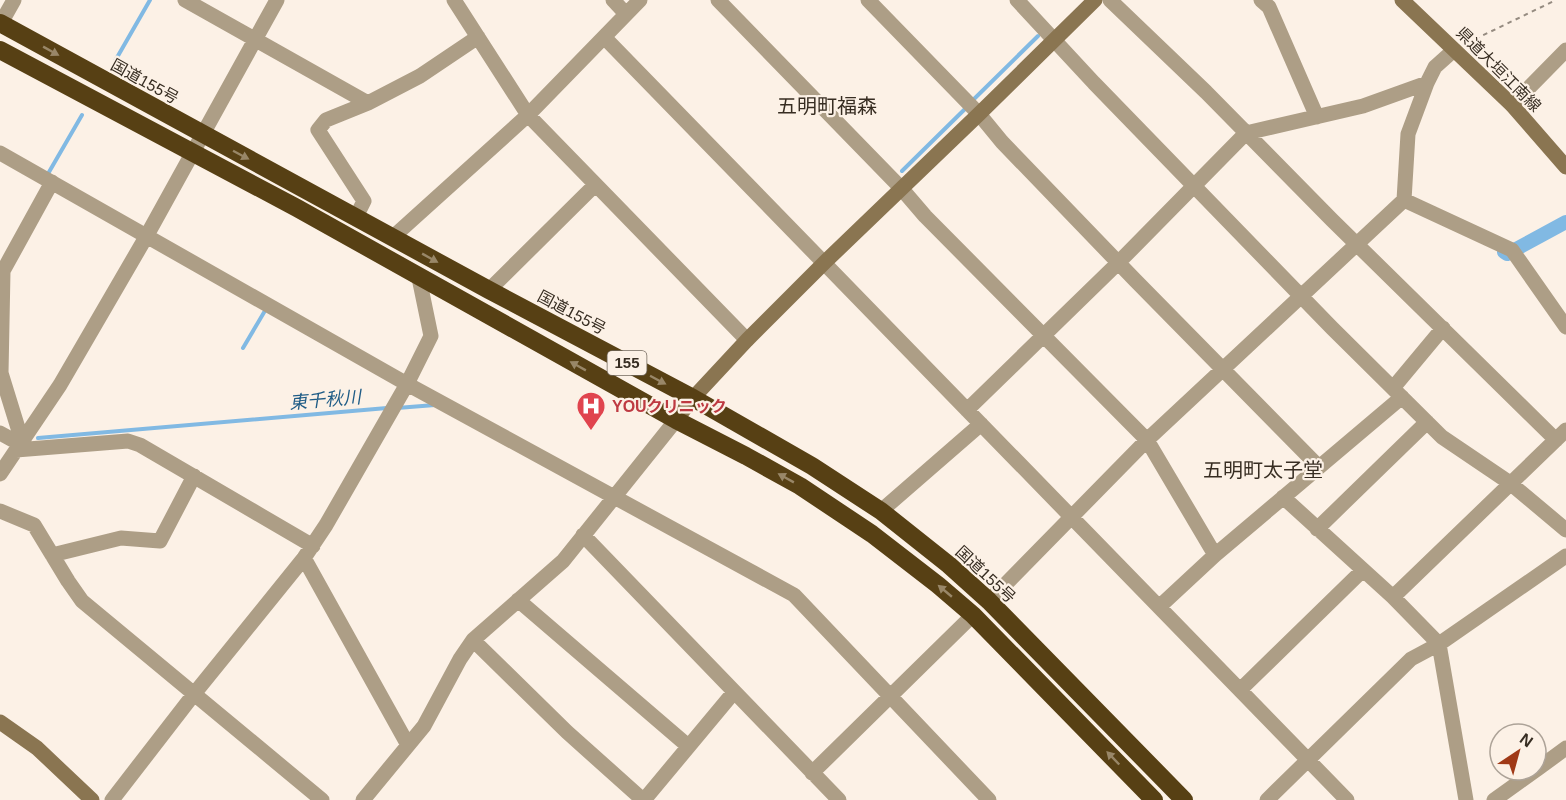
<svg xmlns="http://www.w3.org/2000/svg" width="1566" height="800" viewBox="0 0 1566 800" font-family="Arial,'Noto Sans JP',sans-serif">
<style>
.lines{fill:none;stroke-linecap:round;stroke-linejoin:round}
.stream{stroke:#81b9e3;stroke-width:4}
.canal{stroke:#81b9e3;stroke-width:14}
.path{stroke:#958b80;stroke-width:2;stroke-dasharray:4.5 4.5;stroke-linecap:butt}
.street{stroke:#ad9e86;stroke-width:15}
.secondary{stroke:#8a7551;stroke-width:15}
.highway{stroke:#574014;stroke-width:18}
.oneway{fill:#998768}
.labels{text-anchor:middle;stroke-width:4.5;stroke-linejoin:round;paint-order:stroke}
.shield{fill:#fcf1e6;stroke:#72685d;stroke-width:1.5}
.shield-label{font-size:15px;font-weight:bold;fill:#372d22}
.street-label{font-size:16px;fill:#372d22;stroke:#fcf1e6}
.health-label{font-size:16px;font-weight:bold;fill:#be3a42;stroke:#fcf1e6;text-anchor:start}
.water-label{font-size:18px;font-style:italic;fill:#1f5c86;stroke:#fcf1e6}
.quarter-label{font-size:20px;fill:#372d22;stroke:#fcf1e6}
</style>
<rect width="100%" height="100%" fill="#fcf1e6"/>
<g class="lines">
<path class="stream" d="M115 61 150 0
M972 101 1038 36
M902 171 967 107
M49 172 82 115
M243 348 266 309 268 310
M397 408 435 405
M38 438 387 408"/>
<path class="canal" d="M1504 252 1507 254 1566 222"/>
<path class="path" d="M1467 43 1556 0"/>
<path class="street" d="M185 0 368 103
M454 0 528 115 747 340
M613 0 626 14
M718 0 901 188 925 216 1147 440 1215 555
M868 0 979 114 1002 142 1135 280 1319 467
M1017 0 1094 83 1332 328 1442 437 1510 483 1566 530
M1110 0 1206 92 1332 220 1556 440
M1261 0 1269 7 1317 117
M1 23 14 0
M604 37 1347 800
M1512 105 1566 50
M0 153 407 384 794 595 989 800
M1404 200 1408 134 1427 83 1435 67 1454 50
M356 217 364 201 318 130 326 120 368 103 420 76 478 37
M393 237 528 115 640 0
M489 290 595 185
M1393 388 1443 328
M967 410 1118 263 1246 133 1363 106 1427 83
M0 433 20 444
M22 441 1 373 3 271 52 182
M16 450 128 441 140 445 313 546
M0 474 60 385 146 237 277 0
M1283 497 1393 597 1439 644 1466 800
M0 511 34 525 68 581 82 601 322 800
M881 511 981 424
M1317 529 1427 422
M583 535 839 800
M52 555 121 538 160 541 194 476
M304 558 408 745
M1393 597 1566 430
M518 600 688 746
M989 601 1147 440 1404 200 1512 250 1566 327
M1159 607 1215 555 1402 397
M473 640 567 732 643 800
M1240 690 1363 570
M1536 770 1566 748
M812 773 973 615
M112 800 194 694 304 558 326 525 407 384 431 336 419 278
M363 800 424 726 460 659 473 640 563 561 676 420
M644 800 734 692
M1267 800 1411 659 1439 644 1566 556
M1494 800 1536 770"/>
<path class="secondary" d="M1402 0 1512 105 1566 167
M676 420 693 398 747 340 825 262 979 114 1095 0
M0 722 37 748 92 800"/>
<path class="highway" d="M0 23 489 290 693 398 812 466 881 511 949 565 989 601 1184 800
M0 50 297 208 676 420 746 456 800 486 872 534 938 585 973 615 1154 800"/>
</g>
<defs><path id="oneway-solid" d="M-6-.8H1V-3.2L6.5 0L1 3.2V.8H-6Z" transform="scale(1.5)"/></defs>
<g class="oneway">
<use href="#oneway-solid" transform="translate(51 51) rotate(29)"/>
<use href="#oneway-solid" transform="translate(241 155) rotate(28)"/>
<use href="#oneway-solid" transform="translate(430 258) rotate(29)"/>
<use href="#oneway-solid" transform="translate(578 366) rotate(-151)"/>
<use href="#oneway-solid" transform="translate(658 380) rotate(28)"/>
<use href="#oneway-solid" transform="translate(786 478) rotate(-151)"/>
<use href="#oneway-solid" transform="translate(945 591) rotate(-140)"/>
<use href="#oneway-solid" transform="translate(1113 758) rotate(-134)"/>
</g>
<defs>
<g id="hospital-pin" transform="scale(1.5)"><path d="M0 17L-7.5 6A9.5 9.5 0 1 1 7.5 6Z" fill="#e0444e" stroke="#fcf1e6"/><path d="M-5-5h3v3.5h4V-5h3V5h-3V1.5h-4V5h-3Z" fill="#fff"/></g>
</defs>
<g fill-rule="evenodd">
<use href="#hospital-pin" x="591" y="406"/>
</g>
<g class="labels">
<rect class="shield" x="607.5" y="351" width="39" height="24" rx="4.5"/>
<g class="shield-label">
<text x="627" y="368">155</text>
</g>
<g class="street-label">
<text transform="translate(1499 69) rotate(45)" y="6">県道大垣江南線</text>
<text transform="translate(145 81) rotate(29)" y="6">国道155号</text>
<text transform="translate(572 312) rotate(28)" y="6">国道155号</text>
<text transform="translate(986 574) rotate(43)" y="6">国道155号</text>
</g>
<g class="health-label">
<text x="612" y="412">YOUクリニック</text>
</g>
<g class="water-label">
<text transform="translate(325 400) rotate(-5)" y="6">東千秋川</text>
</g>
<g class="quarter-label">
<text x="827" y="113">五明町福森</text>
<text x="1263" y="477">五明町太子堂</text>
</g>
</g>
<g transform="translate(1518 752) rotate(36)"><circle r="28" fill="#fcf1e6" stroke="#ada398" stroke-width="1.5"/>
<path d="M0-4.5L10 22L0 15L-10 22Z" fill="#a03917"/>
<text y="-9" font-size="16" font-weight="bold" text-anchor="middle" fill="#372d22">N</text>
</g>
</svg>
